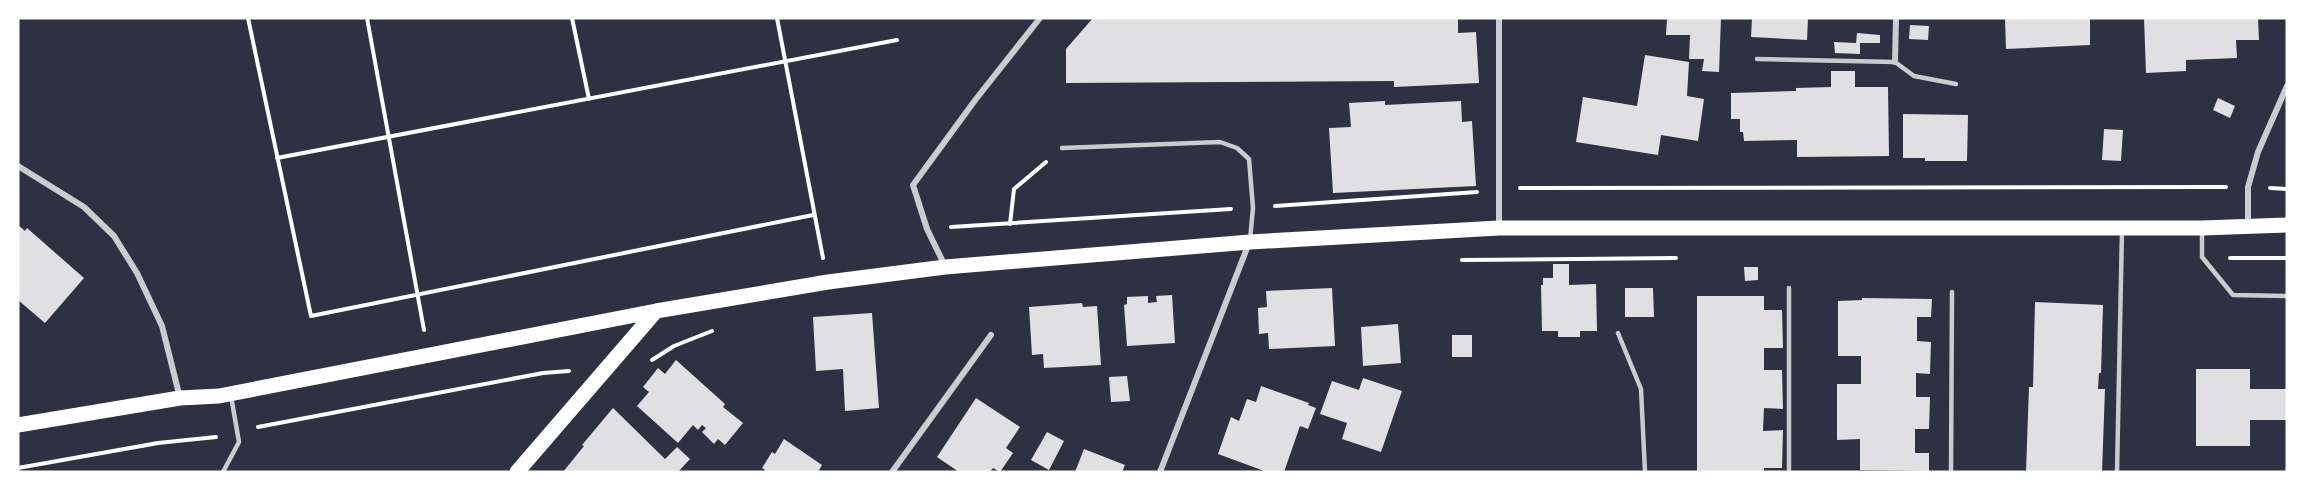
<svg xmlns="http://www.w3.org/2000/svg" width="2305" height="490" viewBox="0 0 2305 490" font-family="'Libre Baskerville',serif">
<style>
.building{fill:#e0e0e3}
.lines{fill:none;stroke-linecap:round;stroke-linejoin:round}
.path{stroke:#fff;stroke-width:4}
.service{stroke:#caccd0;stroke-width:4.5}
.minor{stroke:#caccd0;stroke-width:6}
.primary{stroke:#fff;stroke-width:15}
</style>
<rect width="100%" height="100%" fill="#2d3142"/>
<path class="building" d="M1093 18H1458V33L1476 32 1479 83 1394 87V81L1066 83V49Z
M1667 18H1721L1719 72 1702 71 1704 59H1689L1690 35H1666Z
M1752 18H1808L1807 40 1751 37Z
M2005 18H2090V45L2006 49Z
M2144 18H2258L2259 40H2236L2237 58 2186 60V71L2146 73Z
M1910 25 1929 26 1928 40 1909 39Z
M1857 33 1880 35V43H1860V54L1835 53 1834 42 1856 43Z
M1645 55 1689 62 1687 96 1704 99 1698 141 1661 135 1658 155 1576 142 1583 97 1637 106Z
M1831 71H1855V87H1888L1889 156 1797 157V140L1744 141 1743 132H1740V119H1731V93L1796 91V88L1831 87Z
M2218 98 2235 106 2230 118 2213 110Z
M1385 101V105L1461 101 1462 122 1472 121 1476 186 1333 193 1329 128 1351 127 1349 103Z
M1903 114 1968 115 1967 161H1925V158H1903Z
M2104 129 2123 130 2121 161 2102 160Z
M18 225 25 231 27 228 84 278 45 323 18 300Z
M1553 264H1569V285L1596 284 1597 331H1580V337H1558V331H1542L1541 285H1543V278H1553Z
M1744 267H1758V280L1745 281Z
M1332 288 1335 346 1269 349 1268 333 1259 334 1258 308 1267 307 1266 291Z
M1625 288H1653L1654 317H1625Z
M1172 295 1175 343 1127 346 1124 305 1127 304V297L1148 296V303L1157 302 1156 296Z
M1697 296H1764V310H1782L1783 348H1764V370H1782L1783 409 1764 408 1763 431 1783 430 1782 468H1764V472H1697Z
M1862 298 1932 299 1931 317H1917V341L1931 342 1930 374 1916 373V397H1930L1929 429H1915V453H1929V471L1860 470V439L1837 440V384H1861V356H1838V301L1862 300Z
M2035 302 2103 305 2101 373H2099L2098 389H2105L2102 472H2026L2029 387H2033Z
M1082 303 1083 307 1097 306 1101 365 1044 368 1043 354 1032 355 1029 307Z
M872 313 879 408 845 411 843 369 816 371 813 317Z
M1398 324 1401 363 1363 366 1361 327Z
M1452 335H1472V357H1452Z
M676 360 725 404 723 407 743 423 725 445 718 439 714 444 702 432 706 428 702 425 698 430 693 425 678 443 637 406 649 392 643 387 658 368 665 374Z
M2196 369H2250V389H2287V420H2250V446H2196Z
M1127 376 1130 401 1111 402 1109 377Z
M1363 378 1402 391 1381 452 1342 439 1347 423 1320 414 1332 381 1359 390Z
M1261 386 1309 403 1308 405 1316 408 1308 429 1300 426 1284 472H1267L1218 454 1231 417 1239 421 1247 399 1256 402Z
M976 398 1020 427 1006 448 1013 453 1000 472 993 468 990 472H959L937 457Z
M613 408 665 459 677 447 690 459 678 472H563L584 446 582 445Z
M1047 432 1064 441 1049 470 1031 460Z
M784 439 819 463 822 465 818 472H764L765 470 762 468 772 452 775 454Z
M1084 449 1125 465 1122 472H1075Z"/>
<g class="lines">
<path class="path" d="M248 18 311 316 813 215
M367 18 424 330
M572 18 589 99
M777 18 823 258
M277 158 897 40
M1520 188 2226 187
M2270 188 2287 189
M1275 206 1477 192
M1010 224 1014 189 1046 162
M951 227 1231 209
M2230 258H2287
M1462 260 1676 258
M652 360 674 346 712 331
M258 427 543 373 569 371
M18 468 158 443 216 437"/>
<path class="service" d="M1757 59 1895 62 1914 76 1956 84
M1062 148 1220 142 1237 148 1249 159 1253 208 1250 240
M2202 231V257L2233 295 2287 296
M1618 333 1641 389 1645 472
M223 472 239 442 231 396
M1789 472V288
M1951 472 1952 292
M2117 472 2122 230"/>
<path class="minor" d="M1895 62 1896 18
M18 166 84 207 114 236 137 273 162 326 180 398
M2248 226V187L2258 152 2287 86
M1499 227V18
M945 266 927 229 913 185 976 99 1040 18
M892 472 991 335
M1160 472 1249 243"/>
<path class="primary" d="M18 425 180 398 219 396 656 311 828 282 945 267 1250 242 1499 228H2202L2287 225
M517 472 656 311"/>
</g>
<rect width="2305" height="490" fill="none" stroke="#ffffff" stroke-width="39"/>
</svg>
